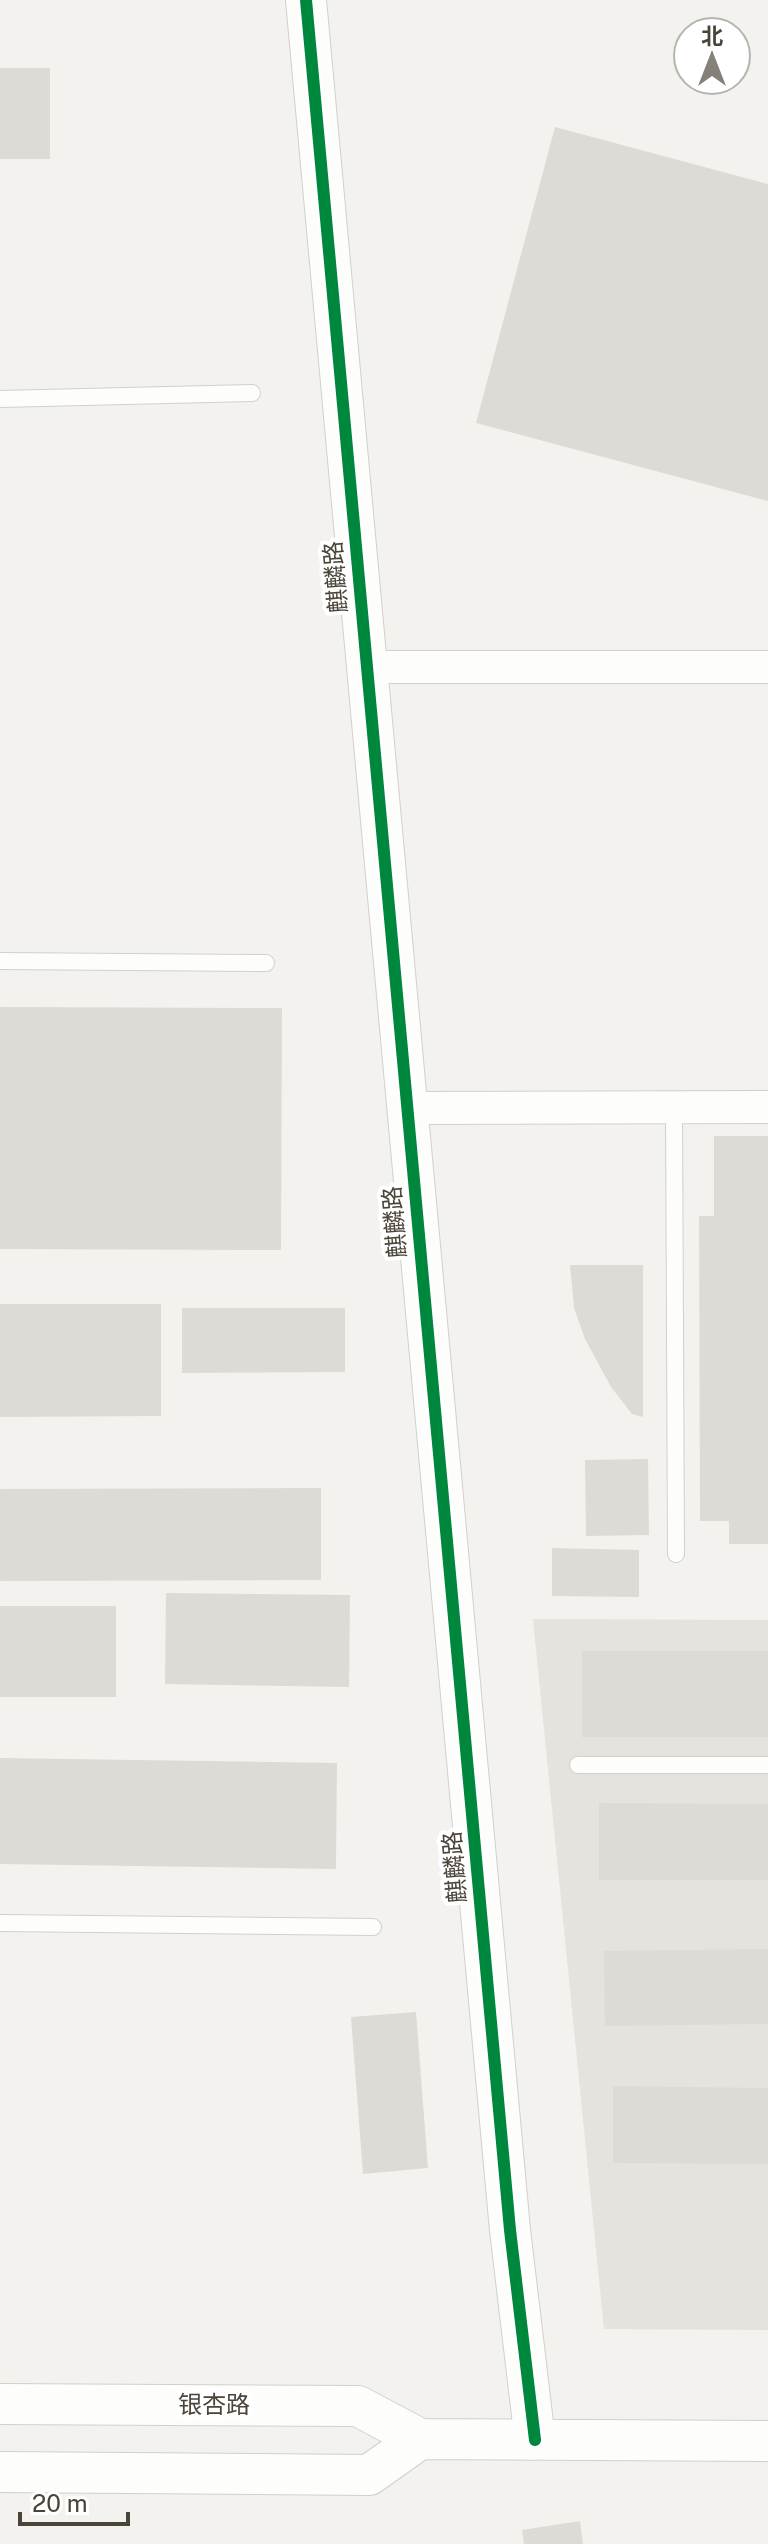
<svg xmlns="http://www.w3.org/2000/svg" width="768" height="2544" viewBox="0 0 768 2544" font-family="'Public Sans','Noto Sans SC',sans-serif">
<style>
.industrial{fill:#e6e2de}
.building{fill:#dedbd6}
.lines{fill:none;stroke-linecap:round;stroke-linejoin:round}
.service-casing{stroke:#d2d0cb;stroke-width:18}
.minor-casing{stroke:#d2d0cb;stroke-width:34}
.tertiary-casing{stroke:#d2d0cb;stroke-width:42}
.service{stroke:#fdfdfc;stroke-width:16}
.minor{stroke:#fdfdfc;stroke-width:32}
.tertiary{stroke:#fdfdfc;stroke-width:40}
.cycleway-casing{stroke:#fff;stroke-width:17}
.cycleway{stroke:#00873e;stroke-width:12}
.labels{text-anchor:middle;stroke-width:8;stroke-linejoin:round;paint-order:stroke}
.street-label{font-size:24px;fill:#4b4439;stroke:#fff}
</style>
<rect width="100%" height="100%" fill="#f4f2ee"/>
<path class="industrial" d="M533 1619 768 1620V2330L604 2329Z"/>
<path class="building" d="M0 68H50V159H0Z
M555 127 768 184V501L476 423Z
M0 1007 282 1008 281 1250 0 1249Z
M714 1136H768V1544H729V1521H700L699 1216H714Z
M570 1265H643V1417L632 1414 611 1387 585 1339 574 1308Z
M0 1304H161V1416L0 1417Z
M182 1308H345V1372L182 1373Z
M648 1459 649 1535 586 1536 585 1460Z
M321 1488V1580L0 1581V1489Z
M552 1548 639 1550V1597L552 1596Z
M166 1593 350 1595 349 1687 165 1684Z
M0 1606H116V1697H0Z
M582 1651H768V1737H582Z
M0 1758 337 1763 336 1869 0 1864Z
M599 1803 768 1804V1880H599Z
M768 1949V2024L605 2026 604 1951Z
M416 2012 428 2168 363 2174 351 2017Z
M613 2086 768 2088V2164L613 2163Z
M580 2521 583 2544H524L522 2530Z"/>
<g class="lines">
<g class="service-casing">
<path id="service" d="M0 399 252 393
M0 961 266 963
M674 1108 676 1554
M578 1765H768
M0 1923 373 1927"/>
</g>
<g class="minor-casing">
<path id="minor" d="M367 667H768
M407 1108 768 1107"/>
</g>
<g class="tertiary-casing">
<path id="tertiary" d="M306 0 510 2230 535 2440
M0 2404 358 2406 420 2439 768 2441
M0 2472 369 2475 420 2439"/>
</g>
<use href="#service" class="service"/>
<use href="#minor" class="minor"/>
<use href="#tertiary" class="tertiary"/>
<g class="cycleway-casing">
<path id="cycleway" d="M306 0 510 2230 535 2440"/>
</g>
<use href="#cycleway" class="cycleway"/>
</g>
<g class="labels">
<g class="street-label">
<text transform="translate(336 577) rotate(-95)" y="8">麒麟路</text>
<text transform="translate(395 1222) rotate(-95)" y="8">麒麟路</text>
<text transform="translate(455 1867) rotate(-95)" y="8">麒麟路</text>
<text x="214" y="2413">银杏路</text>
</g>
</g>
<g transform="translate(712 56)"><circle r="38" fill="#ffffff" stroke="#b7b4b0" stroke-width="2"/>
<path d="M0-6L14 30L0 20L-14 30Z" fill="#868178"/>
<text y="-12" font-size="22" font-weight="bold" text-anchor="middle" fill="#4b4439">北</text>
</g>
<path d="M20 2512v12h108v-12" fill="none" stroke="#4b4439" stroke-width="4"/>
<text x="32" y="2512" font-size="24" fill="#4b4439" stroke="#ffffff" stroke-width="6" paint-order="stroke">20 m</text>
</svg>
